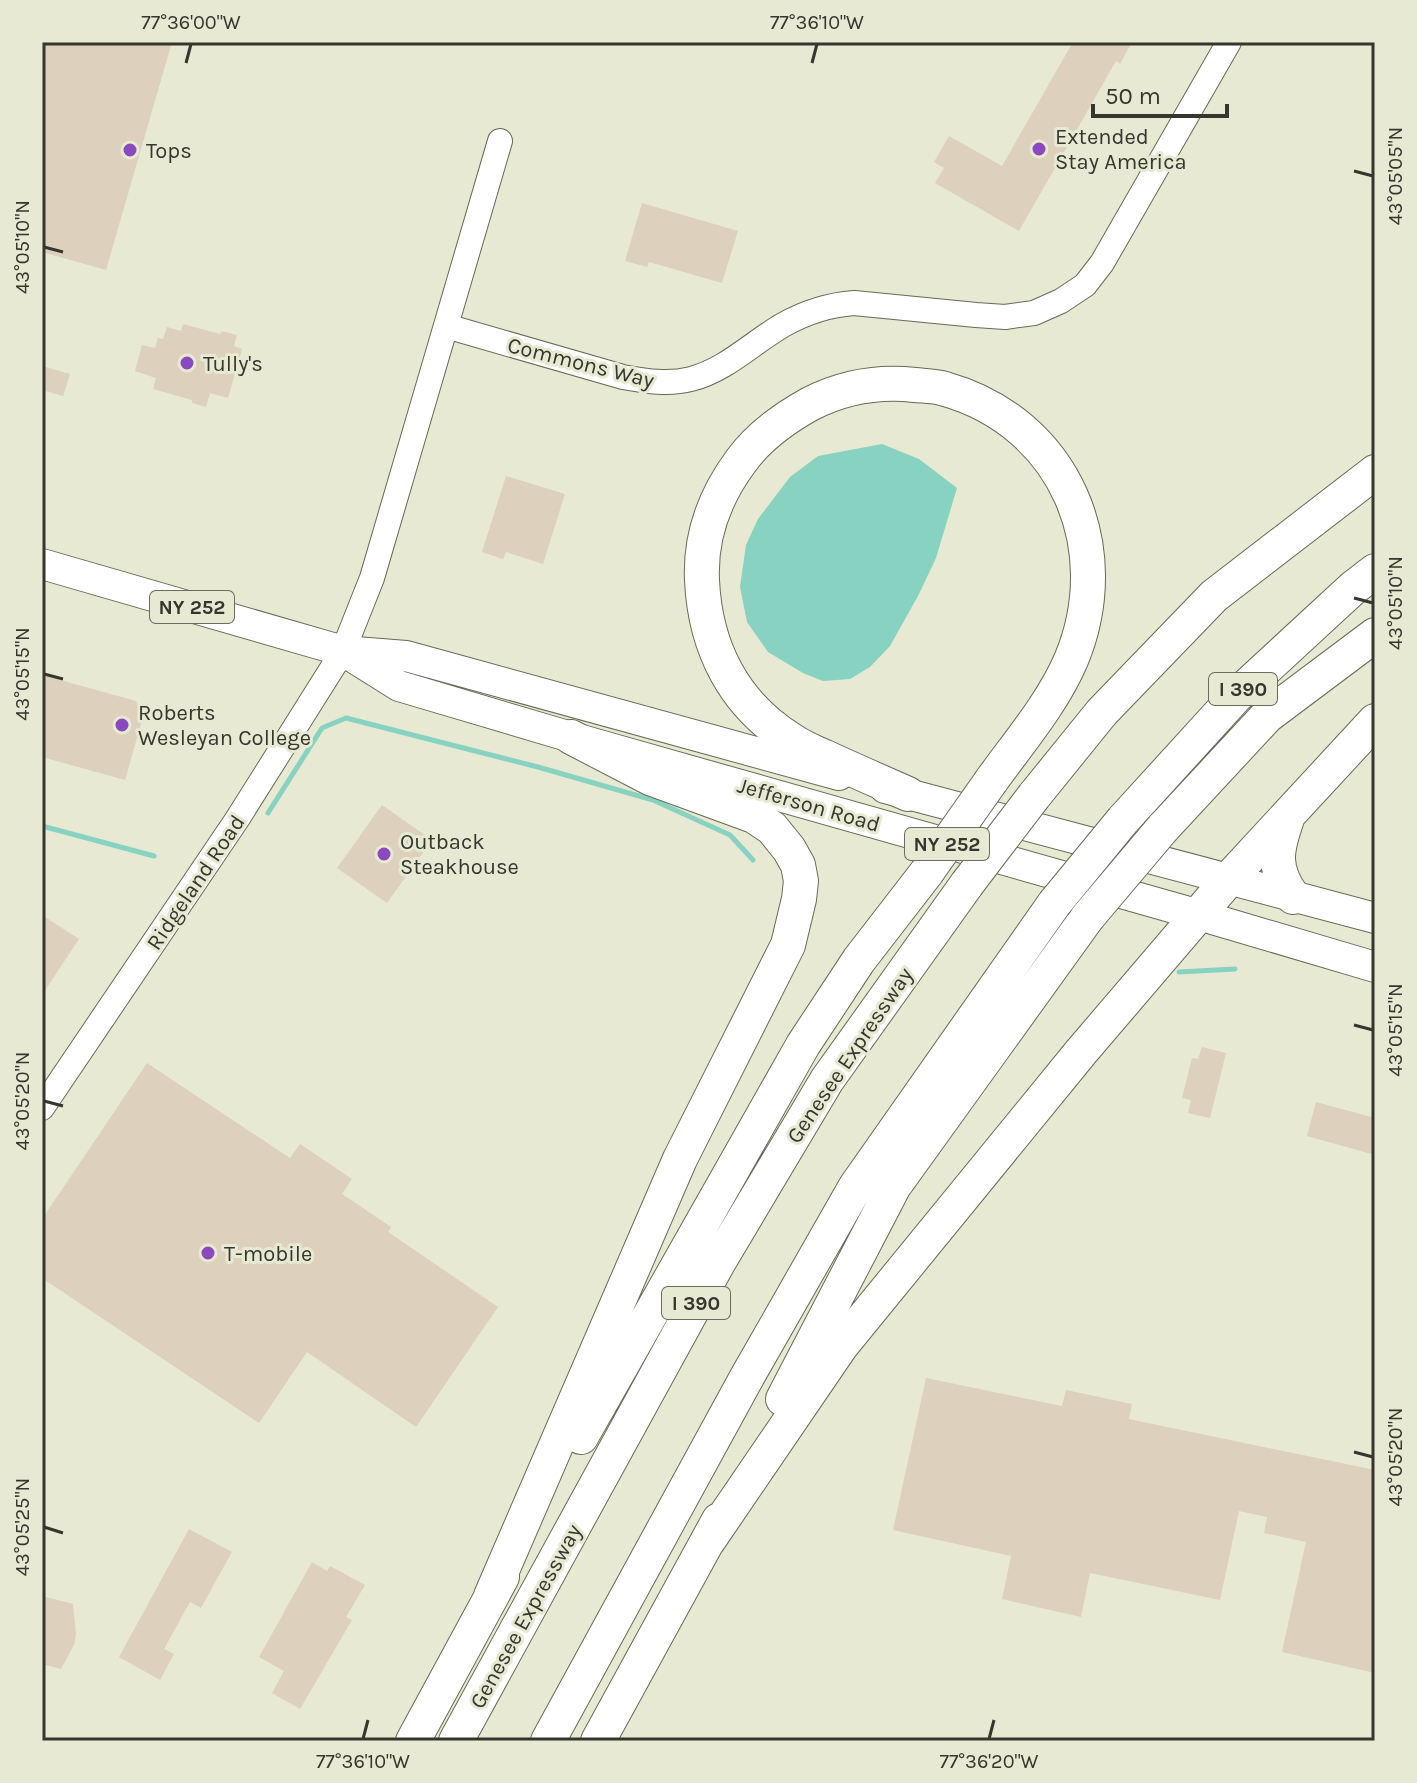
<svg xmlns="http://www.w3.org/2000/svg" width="1417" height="1783" viewBox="0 0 1417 1783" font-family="Karla,sans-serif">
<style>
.water{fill:#87d2c0}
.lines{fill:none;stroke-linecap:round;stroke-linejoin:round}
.stream{stroke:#87d2c0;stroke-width:5}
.building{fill:#ddd0bc}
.minor-casing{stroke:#686a56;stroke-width:26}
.major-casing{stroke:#686a56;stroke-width:32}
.highway-casing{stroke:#686a56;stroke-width:36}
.minor{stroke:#fff;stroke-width:24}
.major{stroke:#fff;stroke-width:30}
.highway{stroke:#fff;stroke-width:34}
.highway-bridge-casing{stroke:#686a56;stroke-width:36;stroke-linecap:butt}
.highway-bridge{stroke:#fff;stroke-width:34}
.ticks{fill:none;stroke:#35362d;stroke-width:3}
.poi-dot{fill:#8a49be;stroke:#e7e9d2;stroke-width:3}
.labels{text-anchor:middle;stroke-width:6;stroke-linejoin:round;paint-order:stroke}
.shield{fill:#e7e9d2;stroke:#6a6c5e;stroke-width:2}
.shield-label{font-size:20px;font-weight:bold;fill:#35362d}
.poi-label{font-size:22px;fill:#35362d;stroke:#e7e9d2;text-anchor:start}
.street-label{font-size:22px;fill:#35362d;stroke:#e7e9d2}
.neatline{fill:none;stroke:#35362d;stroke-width:3}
.ticks-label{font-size:20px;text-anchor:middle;fill:#35362d}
</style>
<rect width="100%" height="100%" fill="#e7e9d2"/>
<path class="water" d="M882 444 919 459 957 488 936 558 918 596 890 646 870 667 850 679 823 681 803 673 768 652 747 622 740 587 746 545 758 519 790 477 818 456Z"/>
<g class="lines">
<path class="stream" d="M268 813 322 728 346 718 538 767 653 800 730 835 753 860
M42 826 154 856
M1179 972 1235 969"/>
</g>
<path class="building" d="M42 42H172L106 270 42 252Z
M1073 42H1132L1120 64 1116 61 1019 231 935 183 944 168 934 162 949 136 1002 166Z
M642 203 738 231 722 283 649 262 647 267 625 261Z
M183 324 220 334 222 331 237 335 234 346 242 349 228 398 210 393 206 407 192 403V400L153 389 156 378 135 371 142 345 155 348 158 338 163 339 167 327 181 331Z
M42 366 70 374 63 396 42 390Z
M506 476 565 494 543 564 506 552 503 559 482 552Z
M42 675 136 701 143 717 125 780 42 757Z
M382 805 432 840 387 903 337 868Z
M42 915 79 939 42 995Z
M1202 1047 1226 1053 1210 1118 1188 1113 1191 1100 1182 1098 1192 1058 1198 1059Z
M147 1063 290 1158 300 1144 352 1179 342 1194 391 1227 388 1232 498 1307 416 1427 307 1352 259 1423 42 1278V1219Z
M1316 1102 1375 1118V1155L1307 1136Z
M926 1378 1062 1406 1066 1390 1132 1404 1129 1419 1375 1470V1673L1282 1652 1306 1542 1264 1533 1267 1517 1239 1511 1220 1600 1090 1573 1081 1617 1002 1599 1011 1556 893 1530Z
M189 1529 232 1552 201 1608 190 1602 164 1649 174 1654 160 1680 119 1657Z
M312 1562 327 1571 330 1566 365 1585 346 1617 352 1620 300 1709 272 1693 284 1671 259 1657Z
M42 1596 73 1604 76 1634 74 1645 61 1669 42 1664Z"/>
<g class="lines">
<g class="minor-casing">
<path id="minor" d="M446 326 623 377C646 381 668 385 691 379 726 370 752 343 783 325 806 312 828 305 854 303L976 315 1005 317 1034 313 1061 301 1085 285 1102 263 1229 42
M42 1108 238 818 343 651 372 578 500 141"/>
</g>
<g class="major-casing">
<path id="major" d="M42 564 343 651 406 656 839 775
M348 654 399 686 571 737 1199 915 1375 967
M885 788 1375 918"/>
</g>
<g class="highway-casing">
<path id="highway" d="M908 794C881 782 853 770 825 757 814 752 803 748 793 741 734 705 705 648 702 580 700 536 715 496 741 461 759 436 783 419 810 404 843 387 879 381 915 385 925 386 936 386 945 389 1065 423 1118 548 1071 660 1052 704 1019 742 991 781
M1034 796 1102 712 1214 596 1375 472
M1287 819C1276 850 1272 868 1293 897
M1123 820 1236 696 1353 588 1375 571
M1163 828 1267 716 1375 635
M783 1399 894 1186 1087 918
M581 1437 803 1045 859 960 927 872
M708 1541 841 1346 1081 1052 1228 880 1375 721
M491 1596 680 1159 788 945 799 899 801 881 798 865 789 849 772 828 754 816 650 778 571 737
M413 1741 502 1577
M456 1741 718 1263 827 1080 967 884
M548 1741 747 1377 856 1186 1054 904
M598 1741 719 1520"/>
</g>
<use href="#minor" class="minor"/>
<use href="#major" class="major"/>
<use href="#highway" class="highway"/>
<g class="highway-bridge-casing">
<path id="highway-bridge" d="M927 872 991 781
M967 884 1034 796
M1054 904 1123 820
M1087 918 1163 828"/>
</g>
<use href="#highway-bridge" class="highway-bridge"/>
</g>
<path class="ticks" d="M186 63 191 44M812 63 817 44M1354 171 1373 176M44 247 63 252M1354 598 1373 603M44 674 63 679M1354 1025 1373 1030M44 1101 63 1106M1354 1452 1373 1457M44 1527 63 1533M363 1739 368 1720M989 1739 994 1720"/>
<g class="poi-dot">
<circle cx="1039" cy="149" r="8"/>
<circle cx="130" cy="150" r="8"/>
<circle cx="187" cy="363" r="8"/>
<circle cx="122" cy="725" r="8"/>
<circle cx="384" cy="854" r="8"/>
<circle cx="208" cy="1253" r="8"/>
</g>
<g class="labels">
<g class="shield">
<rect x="150" y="591" width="84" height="32" rx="6"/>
<rect x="1209" y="673" width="68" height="32" rx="6"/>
<rect x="905" y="828" width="84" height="32" rx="6"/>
<rect x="662" y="1287" width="68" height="32" rx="6"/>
</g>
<g class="shield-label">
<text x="192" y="614">NY 252</text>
<text x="1243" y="696">I 390</text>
<text x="947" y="851">NY 252</text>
<text x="696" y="1310">I 390</text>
</g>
<g class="poi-label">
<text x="1055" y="144">Extended<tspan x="1055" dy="25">Stay America</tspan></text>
<text x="146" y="158">Tops</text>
<text x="203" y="371">Tully's</text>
<text x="138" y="720">Roberts<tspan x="138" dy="25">Wesleyan College</tspan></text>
<text x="400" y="849">Outback<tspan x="400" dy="25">Steakhouse</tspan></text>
<text x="224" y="1261">T-mobile</text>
</g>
<g class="street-label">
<text transform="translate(581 362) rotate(14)" y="8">Commons Way</text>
<text transform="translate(809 804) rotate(16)" y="8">Jefferson Road</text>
<text transform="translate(195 882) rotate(-56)" y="8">Ridgeland Road</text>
<text transform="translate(849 1055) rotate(-56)" y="8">Genesee Expressway</text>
<text transform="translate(525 1616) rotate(-61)" y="8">Genesee Expressway</text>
</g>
</g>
<rect width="1417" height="1783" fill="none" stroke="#e7e9d2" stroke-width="88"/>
<path d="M1093 104v12h134v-12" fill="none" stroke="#35362d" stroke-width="4"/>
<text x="1105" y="104" font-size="24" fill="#35362d" stroke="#e7e9d2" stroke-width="6" paint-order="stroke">50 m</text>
<rect x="44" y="44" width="1329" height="1695" class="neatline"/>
<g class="ticks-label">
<text x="191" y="29">77°36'00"W</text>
<text x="817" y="29">77°36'10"W</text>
<text transform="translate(1395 176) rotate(-90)" y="7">43°05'05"N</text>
<text transform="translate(22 247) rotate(-90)" y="7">43°05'10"N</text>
<text transform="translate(1395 603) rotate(-90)" y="7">43°05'10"N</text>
<text transform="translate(22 674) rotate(-90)" y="7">43°05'15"N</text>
<text transform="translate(1395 1030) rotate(-90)" y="7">43°05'15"N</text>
<text transform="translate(22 1101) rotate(-90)" y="7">43°05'20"N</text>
<text transform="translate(1395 1457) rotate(-90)" y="7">43°05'20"N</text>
<text transform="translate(22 1527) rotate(-90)" y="7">43°05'25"N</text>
<text x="363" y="1768">77°36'10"W</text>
<text x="989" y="1768">77°36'20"W</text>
</g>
</svg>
